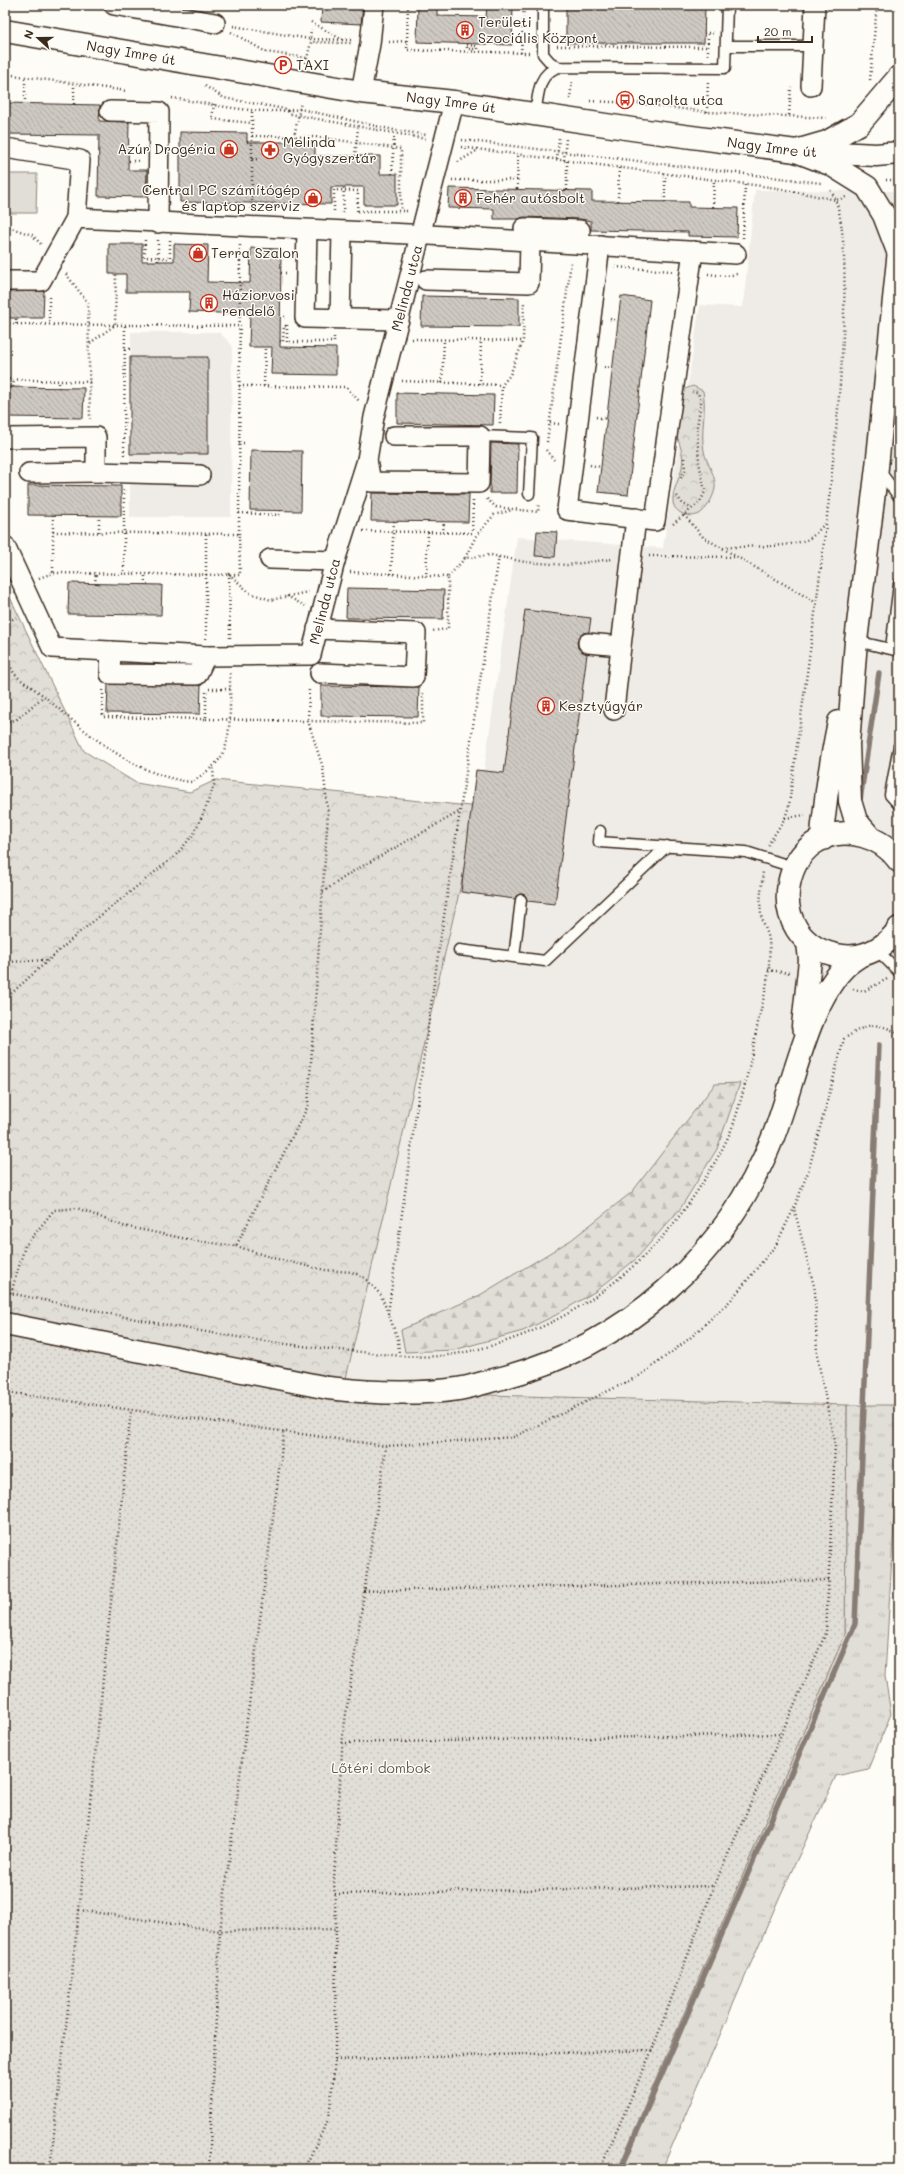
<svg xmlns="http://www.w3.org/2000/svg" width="904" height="2174" viewBox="0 0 904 2174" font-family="Mali,sans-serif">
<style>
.built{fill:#efece7}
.grass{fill:url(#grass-tufts);stroke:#8e847a}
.forest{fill:url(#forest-firs);stroke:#8e847a}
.park{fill:url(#park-crowns);stroke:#8e847a}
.garden{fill:url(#garden-dots);stroke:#8e847a}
.pitch{fill:#e1ded7;stroke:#8e847a}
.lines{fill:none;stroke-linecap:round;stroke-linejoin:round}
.stream{stroke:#887d74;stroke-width:5.5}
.building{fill:url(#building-back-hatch);stroke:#3b2a1e}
.service-casing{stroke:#3b2a1e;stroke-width:13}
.minor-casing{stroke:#3b2a1e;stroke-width:22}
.tertiary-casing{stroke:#3b2a1e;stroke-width:25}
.primary-casing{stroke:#3b2a1e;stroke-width:25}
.path{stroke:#3b2a1e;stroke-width:2.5;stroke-dasharray:1 3;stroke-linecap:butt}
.service{stroke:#fdfcf7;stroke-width:10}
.minor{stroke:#fdfcf7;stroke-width:19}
.tertiary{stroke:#fdfcf7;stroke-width:22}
.primary{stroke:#fdfcf7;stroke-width:22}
.labels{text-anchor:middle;stroke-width:3;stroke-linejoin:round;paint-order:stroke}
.poi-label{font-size:14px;fill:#3b2a1e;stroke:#fdfcf7;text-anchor:start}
.street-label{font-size:14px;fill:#3b2a1e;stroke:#fdfcf7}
.park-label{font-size:14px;fill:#64574c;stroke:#fdfcf7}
</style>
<defs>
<pattern id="grass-tufts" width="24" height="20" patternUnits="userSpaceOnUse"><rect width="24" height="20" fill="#e1ded7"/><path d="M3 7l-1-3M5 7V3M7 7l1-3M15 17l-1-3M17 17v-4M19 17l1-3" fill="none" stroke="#c2bfb8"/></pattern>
<pattern id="forest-firs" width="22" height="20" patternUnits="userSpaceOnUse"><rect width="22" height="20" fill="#e1ded7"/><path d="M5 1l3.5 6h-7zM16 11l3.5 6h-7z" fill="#c2bfb8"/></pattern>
<pattern id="park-crowns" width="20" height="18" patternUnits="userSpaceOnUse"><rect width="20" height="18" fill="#e1ded7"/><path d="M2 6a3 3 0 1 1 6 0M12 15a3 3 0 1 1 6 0" fill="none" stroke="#c2bfb8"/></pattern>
<pattern id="garden-dots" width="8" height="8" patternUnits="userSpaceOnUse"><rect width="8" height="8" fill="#e1ded7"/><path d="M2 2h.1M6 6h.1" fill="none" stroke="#c2bfb8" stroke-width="1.8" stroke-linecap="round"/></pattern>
<pattern id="building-back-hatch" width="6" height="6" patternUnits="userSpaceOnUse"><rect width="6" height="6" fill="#cdc8c2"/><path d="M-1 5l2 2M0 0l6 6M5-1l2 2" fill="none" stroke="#b1aca6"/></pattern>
</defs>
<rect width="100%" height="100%" fill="#fdfcf7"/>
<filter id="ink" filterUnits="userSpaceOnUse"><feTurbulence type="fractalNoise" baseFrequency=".025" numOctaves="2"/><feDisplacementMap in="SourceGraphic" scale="8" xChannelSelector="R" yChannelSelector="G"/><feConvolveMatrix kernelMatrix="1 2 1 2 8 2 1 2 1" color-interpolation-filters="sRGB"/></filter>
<g filter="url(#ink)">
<path class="built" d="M755 190 899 191V1405H847L343 1391 479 807 517 537 663 548 700 305 743 307Z
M131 332H219L232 345 231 517H130Z"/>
<path class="grass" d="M847 1405H899V1437L885 1676 891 1714 868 1769 836 1776 780 1896 662 2169H618L845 1634Z"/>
<path class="forest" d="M740 1083 717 1149 680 1209 636 1259 596 1291 556 1315 523 1331 454 1350 405 1352 401 1330 480 1295 571 1240 632 1192 715 1084Z"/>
<path class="park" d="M693 386 703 391C707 411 700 431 704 451 706 463 717 476 715 489 713 497 707 510 699 514 690 519 674 513 673 502 672 489 680 479 682 467 685 454 678 443 676 431 674 422 681 400 682 390Z
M5 587 84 751 136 783 190 792 216 780 479 807 343 1391 5 1320Z"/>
<path class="garden" d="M5 1320 343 1391 847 1405 845 1634 618 2169H5Z"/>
<path class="pitch" d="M5 174H37L36 213H5Z"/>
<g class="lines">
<path class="stream" d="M860 800 879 673
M621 2169 855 1624 879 1045"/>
</g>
<path class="building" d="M322 5H363L361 24 321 22Z
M418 5H437V16L486 17 487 5H513L512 45 417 42Z
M566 5H705L704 43H566Z
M5 103 100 105 99 121 129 122 128 170H147L146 197 98 196 99 135 5 134Z
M180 132 247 133V142H315V156H380V174H397V205H364V187H331V204L180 202Z
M449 188 592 191V201L689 202V207L738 208 737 237 688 236V232L591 230V221L580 219 524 217 518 219H494V209L448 208Z
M109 244H142V261H174V244L208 245 207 282 250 283 251 248 281 249 280 347 336 348V375L271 374 272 347H249L250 314 189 312 190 292H126V274H109Z
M44 291 43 318H5V292Z
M422 296 519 298V327L421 326Z
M621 296 650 300 628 495 598 492Z
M130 357H208V454H130Z
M5 387 84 388 83 418 5 417Z
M397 393 494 395 493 425 397 423Z
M491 443 518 444 517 493H490Z
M251 450 302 451 301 511 250 510Z
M28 485 121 486V516L28 515Z
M372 493 469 494 468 522 371 521Z
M537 531 557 532 555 557 535 556Z
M69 583 162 585 161 615 68 614Z
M347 588 444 590 443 619 346 618Z
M525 610 591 618 589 632 583 633 577 642 578 648 587 654 555 904 527 901 525 895 521 894 516 896 515 899 461 892 476 770 504 773Z
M108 684 201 685 200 714 107 713Z
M321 686 419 687 418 717 321 716Z"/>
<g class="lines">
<g class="service-casing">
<path id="service" d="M543 5V54L550 62 558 67
M726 46H813
M535 114C539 94 537 75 558 67L725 68 727 5
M480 436 532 438 529 494
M879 470 899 497
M856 641 899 651
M891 648 899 584
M899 746 890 795 899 805
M600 831 599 842 746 852 793 867
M876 949 899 972
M459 950 545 961 667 846
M514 957 521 900"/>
</g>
<g class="minor-casing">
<g id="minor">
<path d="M114 5 215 23"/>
<path d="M811 86 815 5"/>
<path d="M361 92 370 44 374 5"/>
<path d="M110 111 159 112 158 223"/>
<path d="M5 148 80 160 76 218"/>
<path d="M524 228 580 230 579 244"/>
<path d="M307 230 305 318 399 320"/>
<path d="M600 245 567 510 655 521 693 251"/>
<path d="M426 280 529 283 530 241"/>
<path d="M5 281H41L76 218 429 235 736 254"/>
<path d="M340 318 342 232"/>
<path d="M5 438 96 437V472L29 473"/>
<path d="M367 460 371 482 479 483 480 436H394"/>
<path d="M96 472 200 475"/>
<path id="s1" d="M5 546 52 648 206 656 311 655 335 561 367 460 374 417 454 102"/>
<path d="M270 559 335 561"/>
<path d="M317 629 416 633 414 677 320 673"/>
<path d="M588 643 621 646 636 518"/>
<path d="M111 651 110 674 197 675 206 656"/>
<path d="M614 710 621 646"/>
</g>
</g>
<g class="tertiary-casing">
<g id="tertiary">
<path id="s2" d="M5 31 361 92 454 102 632 129 796 151 876 155 899 153"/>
</g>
</g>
<g class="primary-casing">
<path id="primary" d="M796 151 830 164 867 187 884 215 899 254
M796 151 827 142 859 124 899 77
M870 837 856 821 850 801 848 744 856 641 877 467 899 250
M823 839C821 828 824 820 825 808 828 779 833 751 839 722
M899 861C890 848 878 840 863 836 782 814 754 944 842 956 864 959 887 947 899 928
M803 1026 810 960 808 942
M5 1324 328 1388C371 1393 415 1395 458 1389 471 1387 485 1382 498 1379 625 1346 725 1258 773 1137 793 1087 807 1007 843 969 848 963 855 959 861 955"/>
</g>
<path class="path" d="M311 22 341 39
M233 26 310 39 311 29
M231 32 266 52 307 58
M704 33H713
M310 39 353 40
M407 41 408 5
M389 42 407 41V50L529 53
M467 43V51
M467 45 477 46V49H469V52
M557 46 708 47
M521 53 524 5
M708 55V33
M306 63 311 42 352 43
M5 74 127 91
M870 80 877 5
M205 86 224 98 285 109 291 114 426 139
M172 98C213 104 258 116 300 109L394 130 427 135
M570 99 572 81
M590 101 635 103 707 112 827 118
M25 104V76
M74 104V84
M214 104 212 119 252 123
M707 112 708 80
M789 115 791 87
M252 136 316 137 401 149V211
M294 137 301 102
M462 140 821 183
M247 142H252
M461 147 777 188 836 200 846 197
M355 156 358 128
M252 159H259
M557 159 559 138
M564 160 566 139
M129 161H140
M458 162 478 150
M392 174 394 135
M452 180H517
M886 180H899
M517 189 518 154
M567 190V161
M618 201 619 168
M665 202V174
M713 207 714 180
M252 209V110
M334 211V190L358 191 357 212
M358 211H407
M343 213 344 187
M5 226 32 235 41 244
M743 238 745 184
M145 240 144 257 170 258V240
M158 261V240
M615 267 672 271
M281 273H288
M66 274 88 303 90 419
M708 274 726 276 737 274 738 272
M229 293H239
M49 297V324
M280 317H287
M610 319 618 321
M5 324 240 326
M16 324V318
M287 325V342H334V336
M412 339 523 341
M280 341 283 342 284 326H287
M90 343 115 325 116 274
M125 349H131
M604 367 612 368
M5 379 90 382
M402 381 502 385
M442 383 444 340
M480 384 481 340
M239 386 346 387 359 401
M264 386 265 347
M13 387 14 379
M59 388V381
M596 417 606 419
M500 423 502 385 510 375 523 341 524 301
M550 423 559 424
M547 442 571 262
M239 443H245
M546 450 554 460
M124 455 125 325
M590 465 601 467
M681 478 685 470 684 456
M124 490V573
M677 496 683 504 692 508
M487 499 496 507 538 512 539 504
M239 513 279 515 280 510
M684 515 703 537 815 602
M673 524 700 502 705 492 699 462 697 427 701 401 698 393 692 392
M363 531 472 533 473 501
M53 532V515
M99 532V516
M443 533 444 522
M239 534 240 243
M723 548C749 545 781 549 806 540 813 538 819 529 825 524
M649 556 737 557
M465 558 476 536 494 515 512 510
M350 572 448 577V629L432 631
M391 574 394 521
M426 577 428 532
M448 577 465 558 491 555 525 562 567 565 612 559
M39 578 53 573 240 575 239 534 53 532V573
M95 584 96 573
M145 585V573
M287 596 305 606
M5 623 17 617
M230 638 229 574 250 593 271 600 308 592
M206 639V534
M5 653C8 659 10 667 14 673 21 682 36 689 45 697 87 733 134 776 192 782 203 774 217 766 223 753 232 737 230 692 230 673
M209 689H230
M103 690V717L206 719V690
M206 719 308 721 309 687
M5 722 16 720 44 696
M785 818 805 815
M768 845 785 818 789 806C799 716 877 239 829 189
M323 892 352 872 459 812
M5 962 49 960
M768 970 790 973
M853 989 864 991 887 979
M5 999 80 932 175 856 194 834 206 807 214 785 213 766
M236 1246 273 1258 325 1270 352 1272 365 1278 381 1295 398 1339 399 1355
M5 1292C119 1316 234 1341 351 1351 385 1354 420 1360 455 1354 561 1336 652 1268 706 1177 716 1161 725 1145 732 1128 743 1097 750 1065 756 1032 760 1011 767 989 769 968 769 959 770 949 769 940 768 932 762 923 761 914 759 901 762 885 763 871
M11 1293 25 1246 54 1210 77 1208 123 1226 197 1241 236 1246 308 1106 328 813 323 768 308 721 423 723V692
M388 1314 437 962 499 556
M5 1392 386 1446 514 1437 641 1375 689 1339 731 1300 776 1245 794 1208 808 1172 844 1039C866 1024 875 1020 899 1034
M364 1591 829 1580
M342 1743 782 1734
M335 1894 714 1886
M79 1910 220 1931 336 1929
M335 2060 652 2050
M50 2169 79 1910 131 1410
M209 2169 220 1931 284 1431
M304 2169 329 2118 335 2060 336 1929 334 1880 343 1734 386 1446
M600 2169 652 2050 714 1886 826 1633 835 1446 817 1355 815 1290 794 1208"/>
<use href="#service" class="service"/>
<use href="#minor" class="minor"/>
<use href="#tertiary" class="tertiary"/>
<use href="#primary" class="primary"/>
</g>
</g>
<defs>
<g id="building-ring" transform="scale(0.9)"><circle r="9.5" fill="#fdfcf7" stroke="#c8321e" stroke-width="1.5"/><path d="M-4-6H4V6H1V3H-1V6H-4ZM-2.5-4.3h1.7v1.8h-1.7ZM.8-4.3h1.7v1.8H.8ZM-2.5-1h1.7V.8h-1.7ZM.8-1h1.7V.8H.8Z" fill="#c8321e"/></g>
<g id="parking-ring" transform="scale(0.9)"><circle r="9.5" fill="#fdfcf7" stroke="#c8321e" stroke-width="1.5"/><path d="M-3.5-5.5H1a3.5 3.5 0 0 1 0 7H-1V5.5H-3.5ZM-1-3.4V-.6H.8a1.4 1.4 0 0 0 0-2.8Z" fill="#c8321e"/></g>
<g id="bus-ring" transform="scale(0.9)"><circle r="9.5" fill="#fdfcf7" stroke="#c8321e" stroke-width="1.5"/><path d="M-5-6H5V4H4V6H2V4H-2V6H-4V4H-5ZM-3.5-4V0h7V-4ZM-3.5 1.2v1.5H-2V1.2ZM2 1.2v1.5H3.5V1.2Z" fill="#c8321e"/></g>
<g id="shop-ring" transform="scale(0.9)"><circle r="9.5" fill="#fdfcf7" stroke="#c8321e" stroke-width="1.5"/><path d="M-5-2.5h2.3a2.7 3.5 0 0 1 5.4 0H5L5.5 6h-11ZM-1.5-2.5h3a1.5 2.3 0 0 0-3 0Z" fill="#c8321e"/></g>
<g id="pharmacy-ring" transform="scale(0.9)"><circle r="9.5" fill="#fdfcf7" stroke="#c8321e" stroke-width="1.5"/><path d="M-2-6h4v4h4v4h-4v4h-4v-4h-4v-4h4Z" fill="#c8321e"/></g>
</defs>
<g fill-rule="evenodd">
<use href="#building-ring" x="465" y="30"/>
<use href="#parking-ring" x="283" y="65"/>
<use href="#bus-ring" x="625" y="100"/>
<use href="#shop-ring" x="229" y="149"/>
<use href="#pharmacy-ring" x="270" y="150"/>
<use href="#shop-ring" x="313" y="198"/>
<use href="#building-ring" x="463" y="198"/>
<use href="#shop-ring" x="198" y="253"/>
<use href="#building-ring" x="209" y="303"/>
<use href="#building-ring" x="546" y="706"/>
</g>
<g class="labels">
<g class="poi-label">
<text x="478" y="27">Területi<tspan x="478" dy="16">Szociális Központ</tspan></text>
<text x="296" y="70">TAXI</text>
<text x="638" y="105">Sarolta utca</text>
<text x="283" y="147">Melinda<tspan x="283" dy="16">Gyógyszertár</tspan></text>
<text x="216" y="154" text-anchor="end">Azúr Drogéria</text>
<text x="300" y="195" text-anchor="end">Central PC számítógép<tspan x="300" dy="16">és laptop szerviz</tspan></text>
<text x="476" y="203">Fehér autósbolt</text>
<text x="211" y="258">Terra Szalon</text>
<text x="222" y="300">Háziorvosi<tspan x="222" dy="16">rendelő</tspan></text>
<text x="559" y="711">Kesztyűgyár</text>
</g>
<g class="street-label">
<text dy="5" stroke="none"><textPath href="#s2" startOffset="128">Nagy Imre út</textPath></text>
<text dy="5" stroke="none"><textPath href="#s2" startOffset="452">Nagy Imre út</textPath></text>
<text dy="5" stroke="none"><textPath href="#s2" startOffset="776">Nagy Imre út</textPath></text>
<text dy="5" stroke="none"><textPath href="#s1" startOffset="751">Melinda utca</textPath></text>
<text dy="5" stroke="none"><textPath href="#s1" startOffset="427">Melinda utca</textPath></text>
</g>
<g class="park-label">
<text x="381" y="1773">Lőtéri dombok</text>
</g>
</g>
<rect width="904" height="2174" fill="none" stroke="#fdfcf7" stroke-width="20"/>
<rect x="10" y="10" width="884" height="2154" fill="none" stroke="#3b2a1e" stroke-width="1.5" filter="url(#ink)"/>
<g transform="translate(38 38) rotate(291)" stroke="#fdfcf7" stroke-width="3" paint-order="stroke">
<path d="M0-3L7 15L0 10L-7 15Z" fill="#3b2a1e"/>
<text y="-6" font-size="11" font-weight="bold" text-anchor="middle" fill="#3b2a1e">N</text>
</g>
<path d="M758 36v6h54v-6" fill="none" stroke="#3b2a1e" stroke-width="2"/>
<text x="764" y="36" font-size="12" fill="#3b2a1e" stroke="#fdfcf7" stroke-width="3" paint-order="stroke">20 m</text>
</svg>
